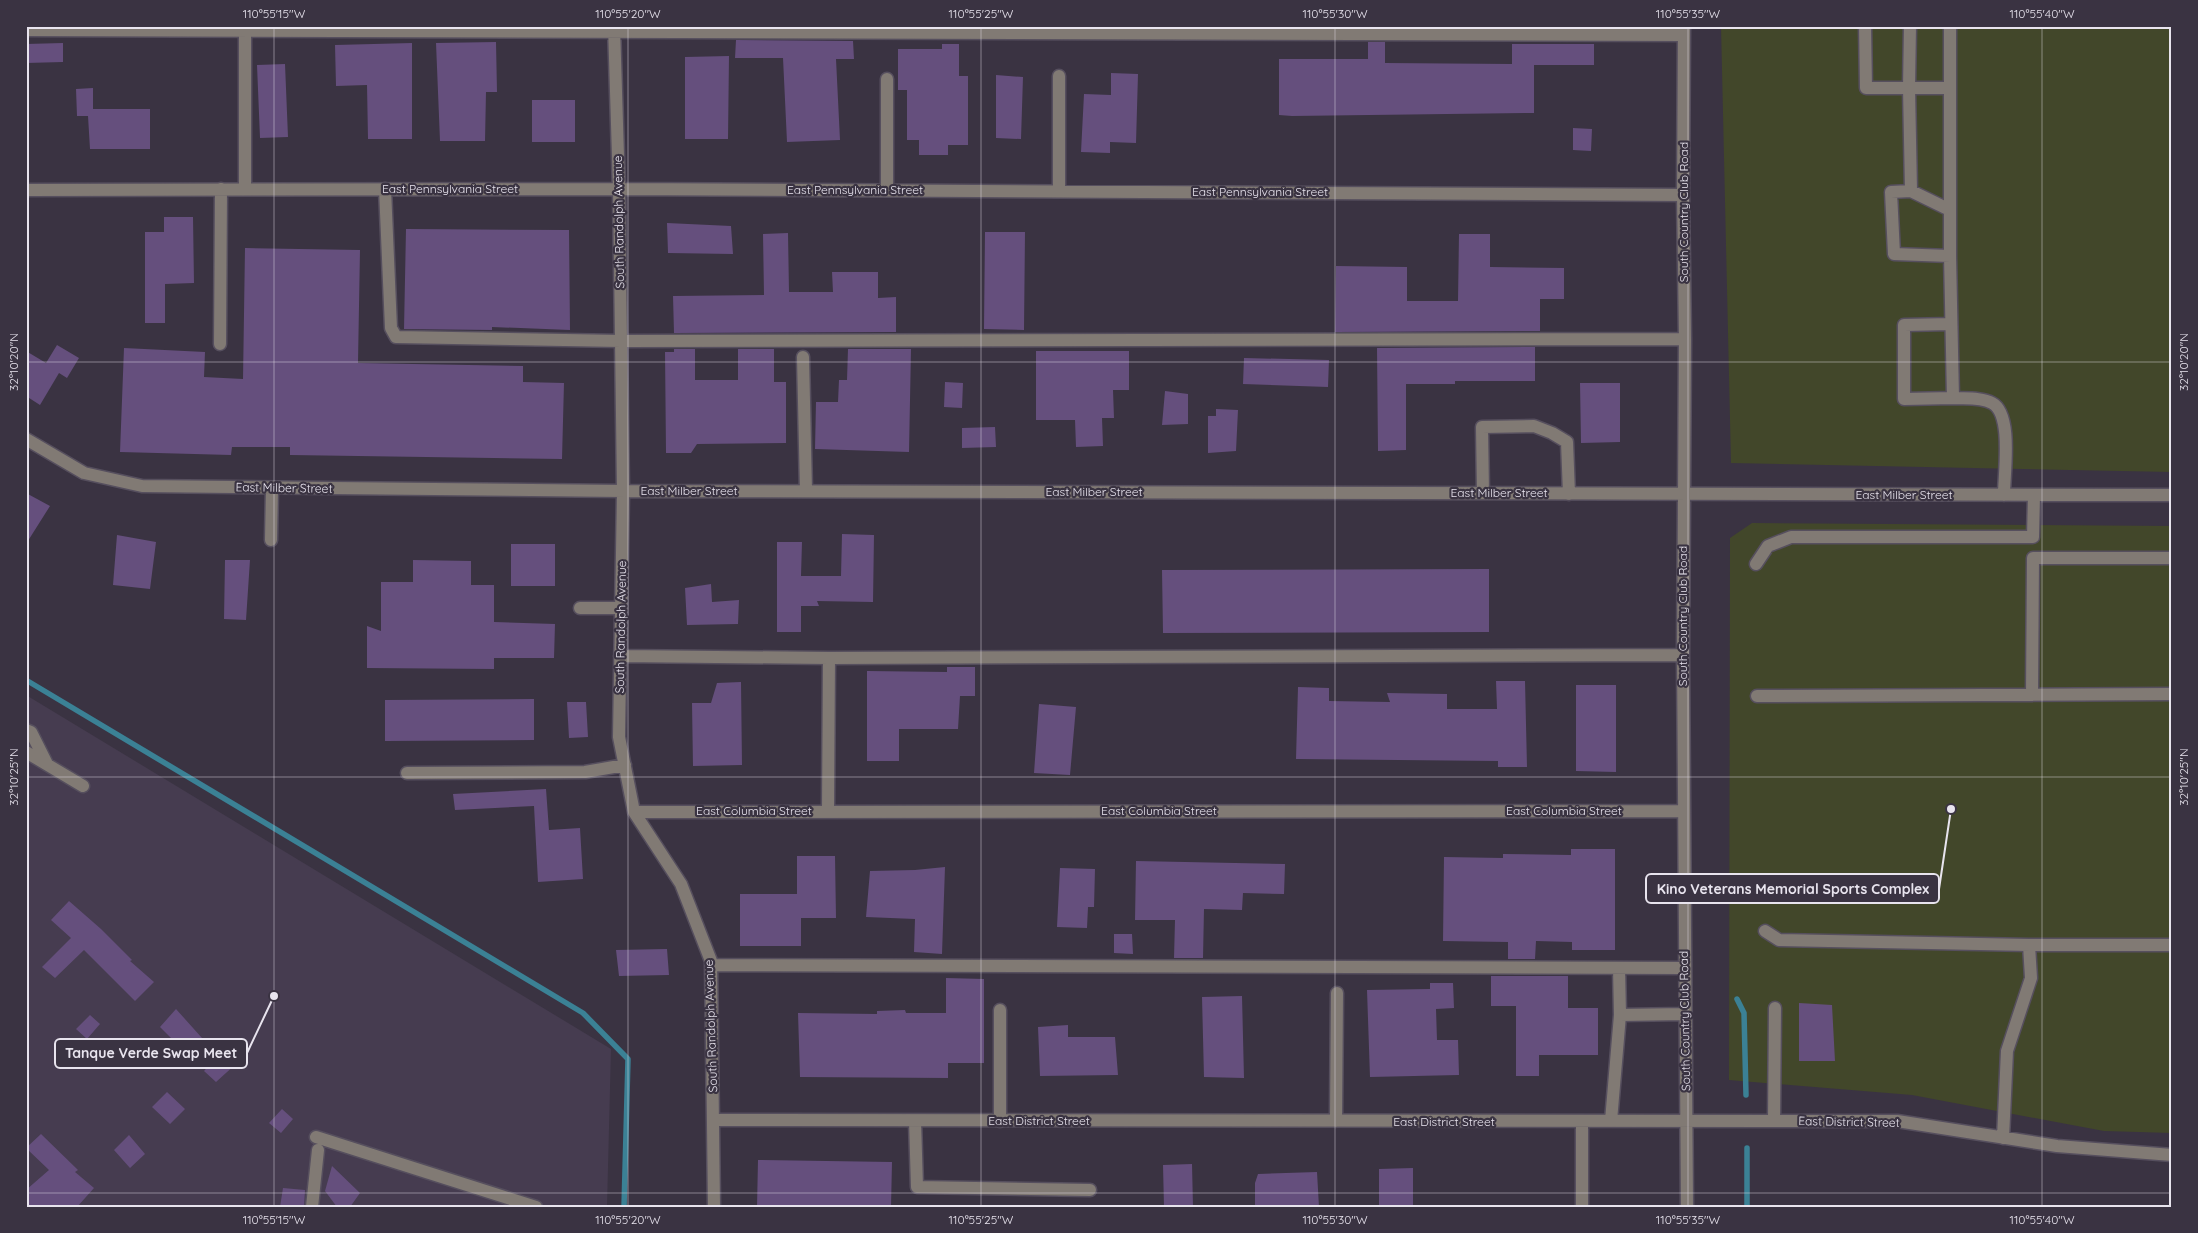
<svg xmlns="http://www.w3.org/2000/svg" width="2198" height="1233" viewBox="0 0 2198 1233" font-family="Quicksand,sans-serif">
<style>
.built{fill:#463c50}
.green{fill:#42472a}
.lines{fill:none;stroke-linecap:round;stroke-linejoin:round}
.stream{stroke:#3b8195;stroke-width:5.5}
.building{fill:#654f7d}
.minor-casing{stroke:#564f5e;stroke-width:15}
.minor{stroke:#817a74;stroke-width:12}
.ticks{fill:none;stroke:#e8e4ee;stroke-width:1;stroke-opacity:0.45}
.labels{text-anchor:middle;stroke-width:4.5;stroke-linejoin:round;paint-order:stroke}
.street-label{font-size:12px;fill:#e8e4ee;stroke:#3a3342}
.leader{fill:none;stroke:#e8e4ee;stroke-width:2}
.callout-dot{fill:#e8e4ee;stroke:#3a3342;stroke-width:2}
.callout{fill:#3a3342;stroke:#e8e4ee;stroke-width:2}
.callout-label{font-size:14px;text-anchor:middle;font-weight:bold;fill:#e8e4ee}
.neatline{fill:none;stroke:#e8e4ee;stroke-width:2}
.ticks-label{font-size:12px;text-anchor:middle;fill:#e8e4ee}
</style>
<rect width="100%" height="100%" fill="#3a3342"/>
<path class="built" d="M26 695 611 1049 607 1207H26Z"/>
<path class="green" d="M1721 26H2172V472L1731 463Z
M1752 523 2172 526V1133L2104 1131 1912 1095 1729 1080 1730 538Z"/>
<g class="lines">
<path class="stream" d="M26 680 583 1013 628 1059 624 1207
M1737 999 1744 1013 1746 1095
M1747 1148V1207"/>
</g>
<path class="building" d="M736 40 853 41 854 59H836L840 140 787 142 783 58H735Z
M496 42 497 92H486L485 141H440L436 43Z
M1368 42H1385V63L1512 64V44H1594V65H1534V113L1292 116 1279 115V59H1368Z
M63 43V62L26 63V44Z
M412 43V139H368L367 85 336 86 335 45Z
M942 44H959V76H968V145H948V155H919V140H907V90H898V49H942Z
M729 56 728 139H685V57Z
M285 64 288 137 260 138 257 65Z
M1111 73 1138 74 1136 143 1110 142V153L1081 152 1084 94 1111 95Z
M996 75 1023 77 1021 139 996 138Z
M93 88V109H150V149H90L88 116H77L76 89Z
M532 100H575V142H532Z
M1573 128 1592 129 1591 151 1573 150Z
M164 217H193L194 283 165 284V323H145V232H164Z
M667 223 731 226 733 254 668 253Z
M406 229 569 230 570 330 492 327V330L404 329Z
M985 232H1025L1024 330 984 329Z
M788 233 789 292H833L832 272H878V298L896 297V332L674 333 673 296 764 295 763 234Z
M1459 234H1490V267L1564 268V299H1540V331L1335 332 1336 266 1407 267V301H1458Z
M245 248 360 250 358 363 523 366V382L564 383 562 459 290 455V447H232L231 455 120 452 124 348 205 352 204 377 243 379Z
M57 345 79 358 67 378 59 373 40 405 26 396V351L46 363Z
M1535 347V381H1455V384H1406V450L1378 451 1377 348Z
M674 349H695V380H738V349H774V382H786V443L697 444 691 453H666L665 352H674Z
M848 349H911L909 452 815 449 816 402H838L839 380H847Z
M1036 351H1129V390H1113L1114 418H1102L1103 446 1076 447 1075 420H1036Z
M1244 358 1329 360 1328 387 1243 384Z
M945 382 963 383 962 408 944 407Z
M1580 383H1620V442L1581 443Z
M1165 391 1188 394V424L1162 425Z
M1216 409 1238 410 1236 451 1208 453V416H1216Z
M995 427 996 447 962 448V428Z
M26 493 50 506 26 544Z
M842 534 874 535 873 602 817 601 819 606H801V632H777V542H802L801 576H841Z
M117 535 156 542 150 589 113 585Z
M511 544H555V586H511Z
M225 560H250L246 620 224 619Z
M413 560 471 561V585H494V622L555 624 554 658H494V669L367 668V626L381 631V582H413Z
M1489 569V632L1163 633 1162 570Z
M711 584 712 602 739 600 738 624 687 625 685 588Z
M947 667H975V696H960L958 729H899V761H867V671L947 672Z
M1496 681H1525L1527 767H1498V761L1296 759 1298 687 1329 688V701L1390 702 1387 693 1447 694V709H1497Z
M741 682 742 765 693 766 692 703H711L717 683Z
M1576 685H1616V772L1576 771Z
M534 699V740L385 741V700Z
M567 702H586L588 737 569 738Z
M1039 704 1076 707 1070 775 1034 773Z
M546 789 549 830 580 828 583 879 538 882 534 806 455 810 453 794Z
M1571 849H1615V950H1572V942L1536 941 1535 959H1508V942L1443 941 1444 857 1503 858V854L1571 855Z
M797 856H835L836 918H801V946H740V894H797Z
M1136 861 1285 864 1284 894 1243 893 1242 910 1204 909 1203 958H1174L1175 920H1135Z
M945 867 942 954 914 952 915 919 866 917 870 871 915 870Z
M1060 868 1095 869 1094 907H1088L1087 928 1057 927Z
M69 901 101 929 132 960 130 961 154 982 135 1001 84 950 55 978 42 967 71 938 51 920Z
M1114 934H1132L1133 954 1114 953Z
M667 949 669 975 619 976 616 950Z
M1491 976H1568V1008H1598V1055H1539V1076H1516V1006H1491Z
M946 978 984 979V1063H948V1078L800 1077 798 1013 877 1014V1011L905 1010 906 1013H946Z
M1430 983H1453L1454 1008 1436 1009 1437 1040H1458L1459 1075 1370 1077 1367 990 1430 989Z
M1242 996 1244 1078 1204 1077 1202 997Z
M1799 1003 1832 1005 1835 1061H1799Z
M176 1009 202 1038 186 1053 160 1027Z
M90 1015 100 1024 87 1039 76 1029Z
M1068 1025V1037H1115L1118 1075 1040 1076 1038 1027Z
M223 1050 237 1063 216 1082 204 1071Z
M167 1092 185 1109 170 1124 152 1107Z
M282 1109 293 1119 281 1133 269 1123Z
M41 1134 78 1170 75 1172 94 1188 77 1207H26V1190L49 1170 26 1148Z
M129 1135 145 1154 130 1168 114 1150Z
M758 1160 892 1162 891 1207H757Z
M1192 1164 1193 1207H1164L1163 1165Z
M332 1166 360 1193 350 1207H337L325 1191Z
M1413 1168V1207H1379V1169Z
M1317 1172 1319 1207H1255V1183L1258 1174Z
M283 1188 305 1190 304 1207H280Z"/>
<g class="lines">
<g class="minor-casing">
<path id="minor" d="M245 26V189
M614 26 619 189 623 491 619 737 634 812 681 884 711 961 714 1207
M1684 26 1683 195 1685 339 1683 655 1687 1207
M1865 26 1866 88H1909L1910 26
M1950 28V256L1894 254 1891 192 1911 191 1909 88H1950
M26 30 1684 35
M1059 76V191
M887 79V190
M385 189 391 328 396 337 621 341 1685 339
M26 190 619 189 1683 195
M1911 191 1950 210
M1950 256 1953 398C1964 399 1981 397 1992 403 2013 414 2004 473 2004 495
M1951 324 1904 325V399L1953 398
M220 344 221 189
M803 357 806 491
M26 439 84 473 142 486 623 491 2172 495
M1483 493 1482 427 1534 426 1552 433 1567 442 1569 494
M271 540 272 488
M1756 564 1768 546 1791 537H2033L2034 495
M580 608H621
M620 656 829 658 1683 655
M2032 695 2033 558H2172
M1757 696 2172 694
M26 730 31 732 47 764
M26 752 83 786
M407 773 585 772 625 765
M828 810 829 658
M634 812 1684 811
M1765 931 1779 940 2029 945H2172
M711 965 1685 968
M1619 968 1620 1015
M1000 1010V1121
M714 1120 1897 1121 2057 1146 2172 1155
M915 1121 917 1187 1090 1190
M1336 1121 1337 993
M1582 1121V1207
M1611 1121 1620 1015 1685 1014
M1774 1121 1775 1008
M316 1137 536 1207
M2003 1138 2007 1051 2031 978 2029 945
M312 1207 318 1150"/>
</g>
<use href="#minor" class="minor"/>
</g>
<path class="ticks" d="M274 26V1207M628 26V1207M981 26V1207M1335 26V1207M1688 26V1207M2042 26V1207M26 362H2172M26 777H2172M26 1193H2172"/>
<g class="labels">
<g class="street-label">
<text x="450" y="193">East Pennsylvania Street</text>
<text x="855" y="194">East Pennsylvania Street</text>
<text x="1260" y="196">East Pennsylvania Street</text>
<text transform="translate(1684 212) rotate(-90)" y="4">South Country Club Road</text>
<text transform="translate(619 222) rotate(-91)" y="4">South Randolph Avenue</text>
<text transform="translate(284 488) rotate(1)" y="4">East Milber Street</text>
<text x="689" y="495">East Milber Street</text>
<text x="1094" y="496">East Milber Street</text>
<text x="1499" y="497">East Milber Street</text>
<text x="1904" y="499">East Milber Street</text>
<text transform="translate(1683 616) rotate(-90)" y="4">South Country Club Road</text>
<text transform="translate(621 627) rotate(-89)" y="4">South Randolph Avenue</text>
<text x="754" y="815">East Columbia Street</text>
<text x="1159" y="815">East Columbia Street</text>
<text x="1564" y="815">East Columbia Street</text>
<text transform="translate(1685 1021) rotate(-91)" y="4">South Country Club Road</text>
<text transform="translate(711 1026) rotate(-92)" y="4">South Randolph Avenue</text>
<text x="1039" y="1125">East District Street</text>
<text x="1444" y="1126">East District Street</text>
<text transform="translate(1849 1122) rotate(1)" y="4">East District Street</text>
</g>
</g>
<path class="leader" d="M1951 809L1939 889M274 996L247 1053"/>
<g class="callout-dot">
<circle cx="1951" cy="809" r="5"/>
<circle cx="274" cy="996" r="5"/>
</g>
<g class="callout">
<rect x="1646" y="874" width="293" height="29" rx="5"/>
<rect x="55" y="1039" width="192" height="29" rx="5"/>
</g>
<g class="callout-label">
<text x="1793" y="894">Kino Veterans Memorial Sports Complex</text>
<text x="151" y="1058">Tanque Verde Swap Meet</text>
</g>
<rect width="2198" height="1233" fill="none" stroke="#3a3342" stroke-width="55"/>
<rect x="28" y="28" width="2142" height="1178" class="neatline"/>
<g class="ticks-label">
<text x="274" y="18">110°55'15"W</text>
<text x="628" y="18">110°55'20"W</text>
<text x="981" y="18">110°55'25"W</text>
<text x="1335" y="18">110°55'30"W</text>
<text x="1688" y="18">110°55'35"W</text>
<text x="2042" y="18">110°55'40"W</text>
<text transform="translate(2184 362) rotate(-90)" y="4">32°10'20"N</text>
<text transform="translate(14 362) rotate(-90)" y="4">32°10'20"N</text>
<text transform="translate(2184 777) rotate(-90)" y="4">32°10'25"N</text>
<text transform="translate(14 777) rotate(-90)" y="4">32°10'25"N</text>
<text x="274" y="1224">110°55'15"W</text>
<text x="628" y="1224">110°55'20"W</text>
<text x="981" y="1224">110°55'25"W</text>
<text x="1335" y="1224">110°55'30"W</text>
<text x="1688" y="1224">110°55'35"W</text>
<text x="2042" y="1224">110°55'40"W</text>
</g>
</svg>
